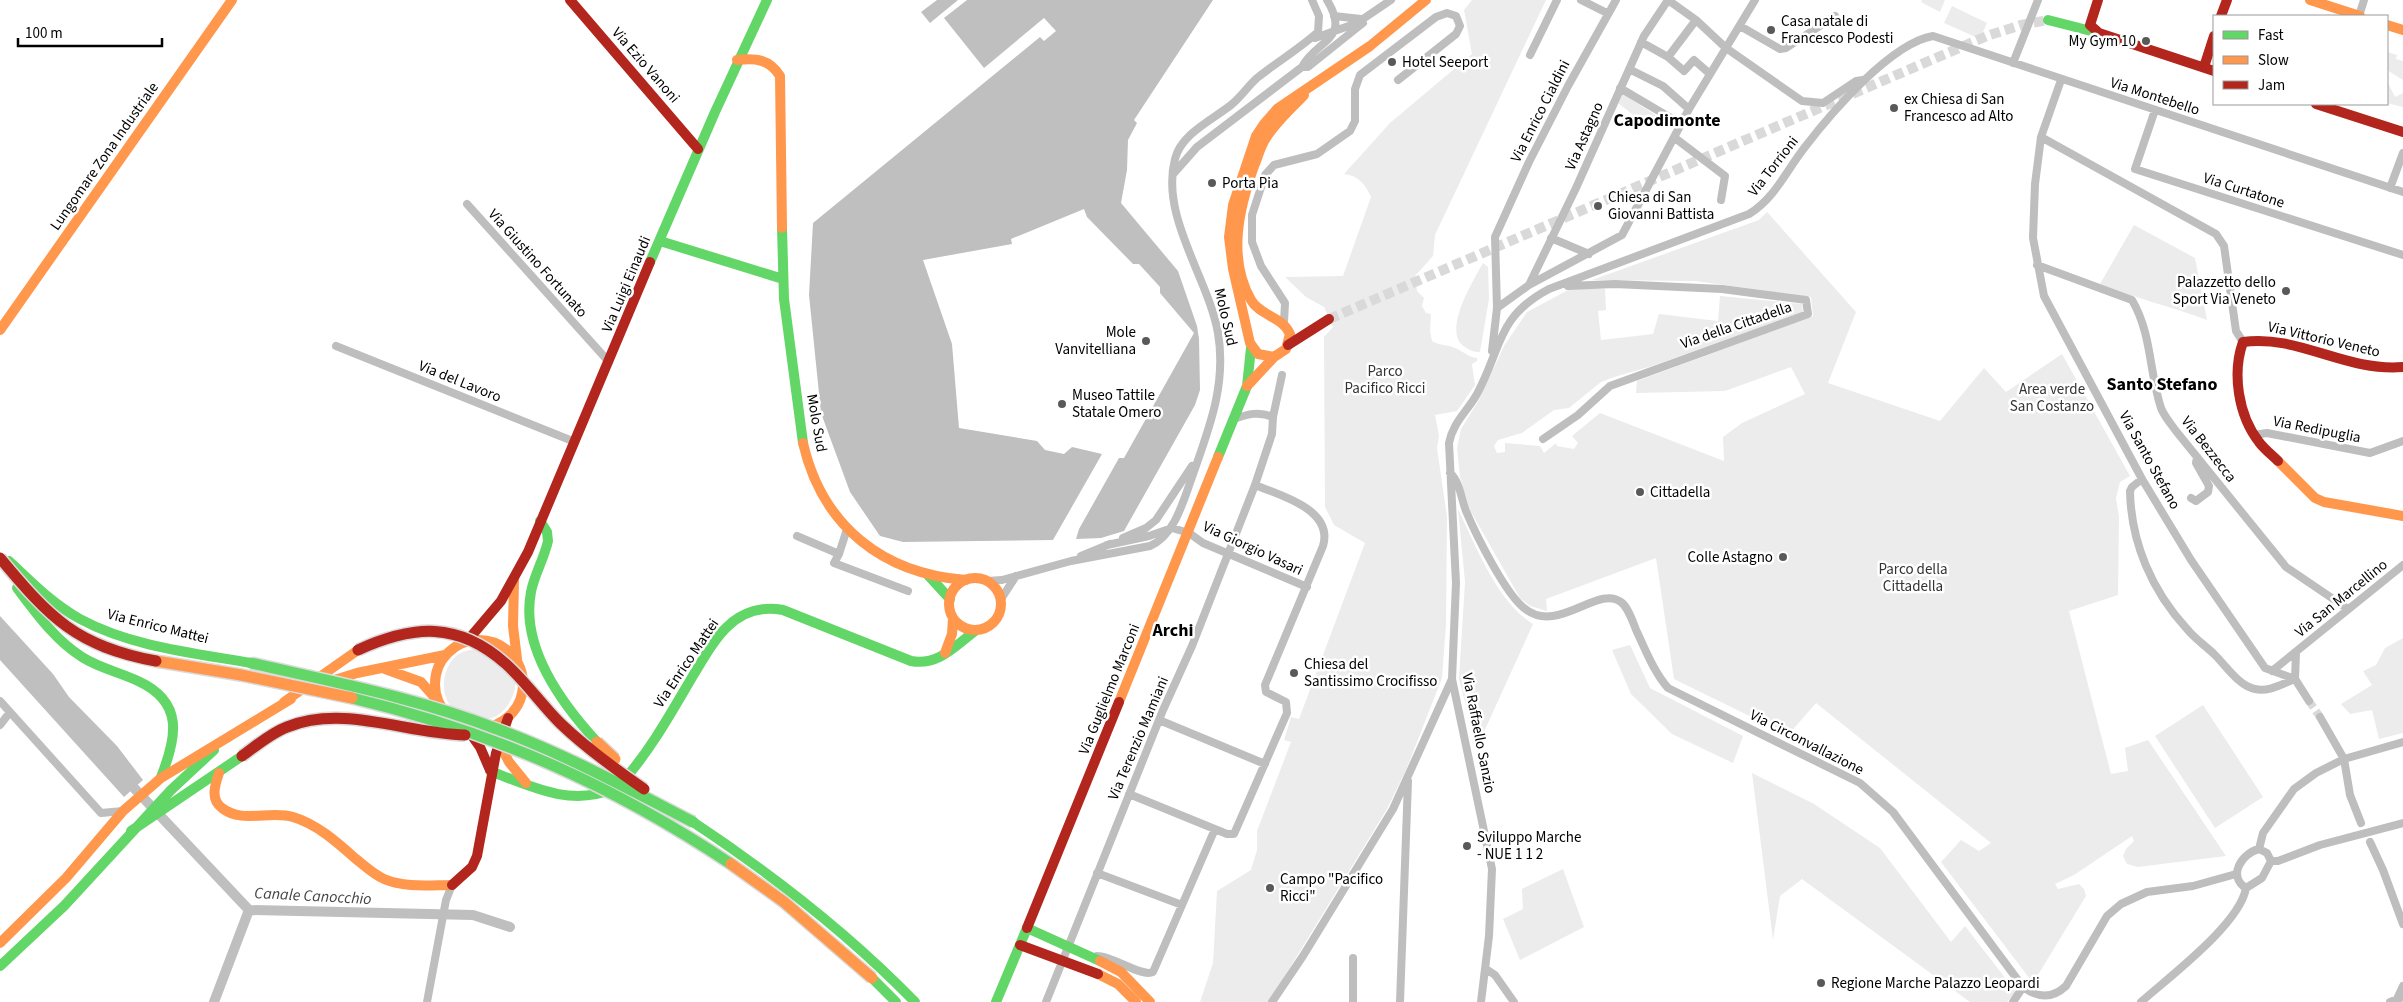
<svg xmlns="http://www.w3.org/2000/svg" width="2403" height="1002" viewBox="0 0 2403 1002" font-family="'Source Sans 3',sans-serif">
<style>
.green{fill:#ececec}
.water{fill:#bfbfbf}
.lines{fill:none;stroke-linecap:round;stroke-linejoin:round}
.canal{stroke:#bfbfbf;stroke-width:10}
.street-tunnel{stroke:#d9d9d9;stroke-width:8;stroke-dasharray:8 4;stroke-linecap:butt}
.secondary-tunnel{stroke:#d9d9d9;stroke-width:10;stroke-dasharray:10 5;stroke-linecap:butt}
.street{stroke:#bebebe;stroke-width:8}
.fast{stroke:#63d668;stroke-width:10}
.slow{stroke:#ff974d;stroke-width:10}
.jam{stroke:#b3261e;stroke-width:10}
.fast-bridge-casing{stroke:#dbdbdb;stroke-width:14;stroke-linecap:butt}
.slow-bridge-casing{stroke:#dbdbdb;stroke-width:14;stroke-linecap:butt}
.jam-bridge-casing{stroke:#dbdbdb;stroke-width:14;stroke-linecap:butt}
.fast-bridge{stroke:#63d668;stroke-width:11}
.slow-bridge{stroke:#ff974d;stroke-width:11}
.jam-bridge{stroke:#b3261e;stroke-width:11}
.poi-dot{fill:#595959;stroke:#fff;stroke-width:2}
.labels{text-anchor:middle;stroke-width:5;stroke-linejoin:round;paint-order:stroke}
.poi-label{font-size:15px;fill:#000;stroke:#fff;text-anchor:start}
.street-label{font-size:15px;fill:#000;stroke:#fff}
.park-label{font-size:15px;fill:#333;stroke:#fff}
.water-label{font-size:16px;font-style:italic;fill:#444;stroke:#fff}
.quarter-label{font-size:18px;font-weight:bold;fill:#000;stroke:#fff}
</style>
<rect width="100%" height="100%" fill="#fff"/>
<path class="green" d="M1472 0H1546L1435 235 1433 256 1415 276 1417 291 1424 298 1422 306 1426 313 1431 314 1430 331 1432 341C1440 346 1446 344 1455 348 1463 351 1468 357 1477 358V361L1472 364 1475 385 1457 411 1435 415 1439 436 1437 448 1447 517 1446 624 1442 678 1406 770 1387 809 1269 1002H1200L1213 963 1217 891 1251 870 1257 850V831L1291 742 1284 740 1291 717 1299 719 1365 543 1334 525 1325 507 1324 337 1333 327 1324 307 1306 297 1285 277 1343 276 1371 197C1365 184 1359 176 1344 174L1390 123 1472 54 1464 10Z
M1922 0H1945L1940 12 1921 2Z
M1952 6 1987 23 1980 39 1944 23Z
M2387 52 2397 55 2396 59 2403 61V80L2387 70Z
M2387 81 2395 97 2403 93V107L2387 103Z
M1623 94 1657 116 1650 128 1618 103Z
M1767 212 1856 312 1828 383 1940 421 1984 368 2006 392 2062 354 2130 476 2120 482 2116 498 2119 517 2118 595 2069 611 2111 774 2128 771 2125 748 2148 740 2226 856 2138 867 2127 864 2123 856 2126 849 2134 841 2132 836 2074 875 2055 884 2058 889 2079 884 2084 889 2086 896 2033 983 1941 862 1961 840 1979 851 1991 843 1816 703 1788 735 1674 679 1656 558 1546 599 1547 611 1530 606 1520 598 1470 510 1460 477 1457 448 1461 429 1479 400 1504 346 1527 312 1572 288 1605 289 1606 310 1598 311 1601 340 1653 334 1659 314 1718 321 1720 296 1802 304 1803 312 1652 366 1614 377 1601 382 1569 408 1554 410 1522 433 1498 440 1494 446 1497 453 1505 452V443L1540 446 1544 453 1556 443 1557 446 1574 449 1578 443 1572 436 1600 413 1724 461 1723 437 1742 423 1805 394 1791 367 1725 391 1636 393 1637 381 1813 316 1811 297 1695 281 1592 280 1759 220Z
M2134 225 2195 258 2207 320C2172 307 2135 298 2100 284Z
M1483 263 1488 267 1489 299 1480 352C1473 352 1471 351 1465 347 1441 333 1473 281 1483 263Z
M1458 509C1476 546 1497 602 1533 624L1477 747 1459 679 1465 582Z
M2403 638V733L2379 739 2372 710 2350 714 2341 704 2372 685 2363 671 2376 665 2385 648Z
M1630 645 1650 688 1743 736 1733 763 1672 734 1631 694 1612 650Z
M478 648 489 649 516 682C513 707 495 727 469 717 465 715 459 714 455 711 439 697 441 670 456 656 462 651 470 650 478 648Z
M2203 705 2263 797 2215 828 2155 736Z
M1752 773 1814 804 1880 848 1951 942 1965 926 2016 992 2007 1002H1970L1802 879 1780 896 1773 940Z
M1563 869 1584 927 1520 960 1503 919 1523 909 1522 889Z"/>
<path class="water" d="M937 0H958L930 23 921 12Z
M967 0H1213L1134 120 1137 123 1128 140 1127 170 1121 203 1178 271 1197 326 1199 339 1200 390 1195 405 1124 531 1101 538 1076 539 1079 529 1119 458H1124L1194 333 1160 293V287L1139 264H1133L1087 217 1084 209 1011 239 1012 244 923 260 952 344 959 428 1037 441 1045 450 1064 454 1072 447 1102 454 1053 540 903 542 880 536 850 492 821 413 809 295 813 223 1040 37 1044 41 1056 31 1044 18 984 68 944 18Z
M0 616 53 674 69 697 117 746 143 780 124 797 0 660Z"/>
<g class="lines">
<path class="canal" d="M134 788 249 910 473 915 510 927
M214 1002 249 910"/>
<path class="street-tunnel" d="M2309 701 2320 717"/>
<path class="secondary-tunnel" d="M1329 319 1987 36 2021 25 2048 20"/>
<path class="street" d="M1581 0 1607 13
M1668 0 1696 20 1726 48 1802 101 1823 103 1856 81 1863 80
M1334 16 1361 19
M2359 16 2364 0
M1740 26 1780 49 1786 48 1835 16
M1315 38 1357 23 1391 0
M1641 42 1668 57 1684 71 1694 60 1710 74
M1530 55 1557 0
M1668 57 1696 20
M2013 63 2038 0
M1302 67H1308L1363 23
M1629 69 1663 86 1689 109
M2061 80 2041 137 2035 184 2033 238 2044 296 2142 479 2191 560 2265 668 2295 679 2309 701
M1620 88 1681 124
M2155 110 2135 169 2403 255
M2041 137 2216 234 2224 246 2236 331 2243 342
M1675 138 1725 176 1721 200
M1174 173 1197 147 1302 67C1315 40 1352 41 1327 0
M2390 188 2403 153
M467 204 609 362
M1551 238 1589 254
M2037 265 2132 300C2152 334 2149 372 2161 408 2164 416 2171 424 2176 431L2286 567 2348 609
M1529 285 1576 188 1644 36 1668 0
M1497 308 1529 285 1622 235 1689 109 1755 0
M1284 322 1285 303 1261 266 1252 242V215L1265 175 1274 165 1317 154 1350 131 1355 121V89L1360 75 1436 17 1447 13 1456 16 1460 26 1456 34 1398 80
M336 346 575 442
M1492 351 1497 308 1495 237 1529 162 1568 86 1616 0
M1234 419C1248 414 1259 411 1273 417
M2254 435 2267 433 2370 453 2403 441
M1543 439 1578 415 1610 386 1808 314 1806 300 1722 289 1615 284 1568 286
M1450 473C1460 482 1461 498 1466 511 1476 535 1505 593 1524 608 1557 636 1598 584 1621 602 1629 608 1633 623 1637 632 1646 651 1654 672 1668 688L1860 783 1893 812 2023 987C2038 998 2052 999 2066 986L2107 916 2121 904 2147 892 2193 886 2236 874
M2142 479 2132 487 2130 491C2131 543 2152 591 2187 629 2195 639 2206 646 2215 655 2226 666 2239 686 2255 689 2269 692 2282 684 2295 679L2296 652
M2191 498 2196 501 2208 492 2209 486 2196 463 2197 457
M797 536 839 554 847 529
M1123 538 1146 528 1156 520 1192 466
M1107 545 1149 536 1172 528 1189 533 1203 543 1307 587
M839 554 834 563 908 591
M1081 556 1110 544
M987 581 1002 580 1071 561 1150 546C1174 536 1183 502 1191 480 1208 431 1227 386 1218 333 1208 277 1160 217 1175 159 1181 134 1212 120 1231 105 1241 97 1248 86 1257 78 1277 62 1299 49 1318 32L1319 16 1312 0
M1001 599 1016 576
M2272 671 2403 565
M0 701 101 813 123 811
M2320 717 2344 759 2350 795 2361 823
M1159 720 1265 764
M0 725 10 712
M1129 794 1227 834H1234L1287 713 1286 702 1266 692 1265 685 1323 546C1334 509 1279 495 1255 485
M2370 842 2383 870 2403 924
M2259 849 2263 833 2294 789 2316 773 2344 759 2403 742
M2271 861H2278L2320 845 2403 823
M1097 873 1182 905
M2246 888C2227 876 2242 853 2259 849L2267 853 2271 861
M2246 888 2262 878 2271 861
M1097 956C1114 956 1142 978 1153 972L1215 829
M1486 969 1495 975 1514 1002
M2397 999 2403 986
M427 1002 446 900 452 885
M1046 1002 1163 710 1192 646 1255 485 1272 434 1273 417 1282 375
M1272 1002 1303 956 1393 809 1452 679
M1353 1002V958
M1400 1002 1408 781
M1481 1002 1489 936 1492 869 1452 679 1456 583 1449 443C1453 422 1467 412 1477 394 1502 348 1496 317 1549 289L1749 214C1775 198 1786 171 1805 147 1831 113 1891 43 1933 36L2403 192
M2013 1002 2023 987
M2141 1002C2169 977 2240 924 2246 888
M2390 1002 2403 997"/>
<path class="fast" d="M2048 20 2095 32
M782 228 784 299 803 443
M660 241 783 279
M650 262 715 112 767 0
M1218 457 1247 386 1251 348
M540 521 547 532 548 541C544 559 534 575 531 592 520 648 562 704 597 742
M9 561C31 582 53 604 80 619 132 647 194 653 251 663
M928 575 950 599
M17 588C36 613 55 640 82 657 99 668 119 672 138 681 184 702 177 737 161 777
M490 771C530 786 570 807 613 789
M624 780C652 748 672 711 694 674 704 658 713 640 727 627 742 612 762 606 783 610L911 661C938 666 955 646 975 631
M693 822C773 875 848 933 915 1002
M131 831 242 756
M0 966 64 906 171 790 214 750
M872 978 896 1002
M996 1002 1027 928 1100 961"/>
<path class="slow" d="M2310 0 2360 16
M2387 25 2403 30
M737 60C756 58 769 59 780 76L782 228
M0 330 232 0
M1274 357 1258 354 1250 343 1233 269 1229 237 1233 205 1256 136 1264 124 1277 109 1370 46 1426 0
M1247 386 1274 357 1286 349 1290 334C1282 316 1260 316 1251 300 1227 258 1239 208 1254 166 1258 157 1260 147 1266 138 1276 122 1291 109 1304 95
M803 443C822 526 883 574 966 580
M2278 461 2315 498 2324 502 2403 516
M949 604a26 26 0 1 1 52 0a26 26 0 1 1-52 0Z
M514 581 513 626 517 659
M435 684a44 44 0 1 1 88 0a44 44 0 1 1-88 0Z
M945 653 952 634 953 618
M385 669 421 682 436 699
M328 682 357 673 445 655
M284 702 358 650
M1119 702 1218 457
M498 741 509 762 526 783
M219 773C215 785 210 799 222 808 242 824 270 810 293 817 317 824 338 843 356 859 365 866 373 874 384 879 405 888 430 885 452 885
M0 943 66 878 123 811 161 778 291 699
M1100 961 1121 972 1150 1002
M1098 974 1118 984 1136 1002"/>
<path class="jam" d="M570 0 698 149
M2098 0 2090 25 2099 33 2214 71
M2221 16 2227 0
M2204 67 2214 36
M2316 104 2403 132
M1288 345 1329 319
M2278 461C2272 455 2264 449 2259 442 2238 415 2232 373 2243 342 2298 334 2345 372 2403 367
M468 640 501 601 528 552 650 262
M468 730 480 747 490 770
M452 885 472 867 477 856 496 753 508 718
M1027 928 1119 702
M1020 945 1098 974"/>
<g class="fast-bridge-casing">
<path id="fast-bridge" d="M251 663C334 682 417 698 497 729 565 754 629 789 693 822
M352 698C493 732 611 784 731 864"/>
</g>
<g class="slow-bridge-casing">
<path id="slow-bridge" d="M156 661 241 675 352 698
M597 742 615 759
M731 864 784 902 872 978"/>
</g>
<g class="jam-bridge-casing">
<path id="jam-bridge" d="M0 558C50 618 76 646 156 661
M358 650C413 625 458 621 506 664 526 682 541 704 560 723 586 748 615 769 644 789
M242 756C256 746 271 733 287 727 345 704 406 734 465 735"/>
</g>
<use href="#fast-bridge" class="fast-bridge"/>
<use href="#slow-bridge" class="slow-bridge"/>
<use href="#jam-bridge" class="jam-bridge"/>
</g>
<g class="poi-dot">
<circle cx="1771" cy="30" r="5"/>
<circle cx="2146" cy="41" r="5"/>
<circle cx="1392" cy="62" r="5"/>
<circle cx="1894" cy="108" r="5"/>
<circle cx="1212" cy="183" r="5"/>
<circle cx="1598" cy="206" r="5"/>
<circle cx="2286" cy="291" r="5"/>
<circle cx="1146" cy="341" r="5"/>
<circle cx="1062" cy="404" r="5"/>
<circle cx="1640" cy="492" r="5"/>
<circle cx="1783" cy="557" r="5"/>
<circle cx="1294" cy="673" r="5"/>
<circle cx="1467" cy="846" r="5"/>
<circle cx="1270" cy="888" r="5"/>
<circle cx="1821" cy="983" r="5"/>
</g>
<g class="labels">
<g class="poi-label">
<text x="1781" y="26">Casa natale di<tspan x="1781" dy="17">Francesco Podesti</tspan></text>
<text x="2136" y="46" text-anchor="end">My Gym 10</text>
<text x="1402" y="67">Hotel Seeport</text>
<text x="1904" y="104">ex Chiesa di San<tspan x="1904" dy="17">Francesco ad Alto</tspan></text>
<text x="1222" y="188">Porta Pia</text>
<text x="1608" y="202">Chiesa di San<tspan x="1608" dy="17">Giovanni Battista</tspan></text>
<text x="2276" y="287" text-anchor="end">Palazzetto dello<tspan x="2276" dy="17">Sport Via Veneto</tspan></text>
<text x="1136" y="337" text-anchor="end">Mole<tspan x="1136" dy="17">Vanvitelliana</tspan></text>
<text x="1072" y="400">Museo Tattile<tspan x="1072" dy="17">Statale Omero</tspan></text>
<text x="1650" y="497">Cittadella</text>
<text x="1773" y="562" text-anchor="end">Colle Astagno</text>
<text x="1304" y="669">Chiesa del<tspan x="1304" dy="17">Santissimo Crocifisso</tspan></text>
<text x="1477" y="842">Sviluppo Marche<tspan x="1477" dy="17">- NUE 1 1 2</tspan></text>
<text x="1280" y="884">Campo "Pacifico<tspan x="1280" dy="17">Ricci"</tspan></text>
<text x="1831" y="988">Regione Marche Palazzo Leopardi</text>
</g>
<g class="street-label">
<text transform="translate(646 65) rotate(49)" y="5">Via Ezio Vanoni</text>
<text transform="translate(2155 96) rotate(18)" y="5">Via Montebello</text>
<text transform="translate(1540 111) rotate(-63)" y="5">Via Enrico Cialdini</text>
<text transform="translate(1584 136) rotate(-66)" y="5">Via Astagno</text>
<text transform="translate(104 156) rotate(-55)" y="5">Lungomare Zona Industriale</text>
<text transform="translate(1773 166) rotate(-52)" y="5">Via Torrioni</text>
<text transform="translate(2244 190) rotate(18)" y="5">Via Curtatone</text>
<text transform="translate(538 263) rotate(48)" y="5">Via Giustino Fortunato</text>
<text transform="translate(626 284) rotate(-67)" y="5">Via Luigi Einaudi</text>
<text transform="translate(1226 317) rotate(77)" y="5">Molo Sud</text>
<text transform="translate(1736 325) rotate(-19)" y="5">Via della Cittadella</text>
<text transform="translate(2324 339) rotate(13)" y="5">Via Vittorio Veneto</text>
<text transform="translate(460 381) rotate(22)" y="5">Via del Lavoro</text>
<text transform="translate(817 423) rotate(80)" y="5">Molo Sud</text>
<text transform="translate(2317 429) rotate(11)" y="5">Via Redipuglia</text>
<text transform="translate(2209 449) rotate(52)" y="5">Via Bezzecca</text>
<text transform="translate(2150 460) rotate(61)" y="5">Via Santo Stefano</text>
<text transform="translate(1253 548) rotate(25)" y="5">Via Giorgio Vasari</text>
<text transform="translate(2341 598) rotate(-39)" y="5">Via San Marcellino</text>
<text transform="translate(158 626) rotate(14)" y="5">Via Enrico Mattei</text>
<text transform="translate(686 663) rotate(-56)" y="5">Via Enrico Mattei</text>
<text transform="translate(1109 689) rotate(-68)" y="5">Via Guglielmo Marconi</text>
<text transform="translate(1479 733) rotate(79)" y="5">Via Raffaello Sanzio</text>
<text transform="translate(1138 738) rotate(-67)" y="5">Via Terenzio Mamiani</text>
<text transform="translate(1807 742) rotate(27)" y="5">Via Circonvallazione</text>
</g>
<g class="park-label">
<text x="1385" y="376">Parco<tspan x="1385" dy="17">Pacifico Ricci</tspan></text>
<text x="2052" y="394">Area verde<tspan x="2052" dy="17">San Costanzo</tspan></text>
<text x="1913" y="574">Parco della<tspan x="1913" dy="17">Cittadella</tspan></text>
</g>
<g class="water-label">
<text transform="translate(313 895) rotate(3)" y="6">Canale Canocchio</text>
</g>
<g class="quarter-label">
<text x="1667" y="126">Capodimonte</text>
<text x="2162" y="390">Santo Stefano</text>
<text x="1173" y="636">Archi</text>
</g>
</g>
<rect x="2213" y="15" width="175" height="90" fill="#ffffff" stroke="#999999"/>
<rect x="2223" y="31" width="25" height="8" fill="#63d668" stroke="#999999"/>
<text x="2258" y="40" font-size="15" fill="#000000">Fast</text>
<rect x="2223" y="56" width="25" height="8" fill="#ff974d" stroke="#999999"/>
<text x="2258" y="65" font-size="15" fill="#000000">Slow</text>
<rect x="2223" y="81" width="25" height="8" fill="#b3261e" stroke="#999999"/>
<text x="2258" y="90" font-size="15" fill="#000000">Jam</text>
<path d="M18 38v8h144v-8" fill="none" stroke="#000000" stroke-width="2.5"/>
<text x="25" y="38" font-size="15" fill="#000000" stroke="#ffffff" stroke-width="4" paint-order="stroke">100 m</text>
</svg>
